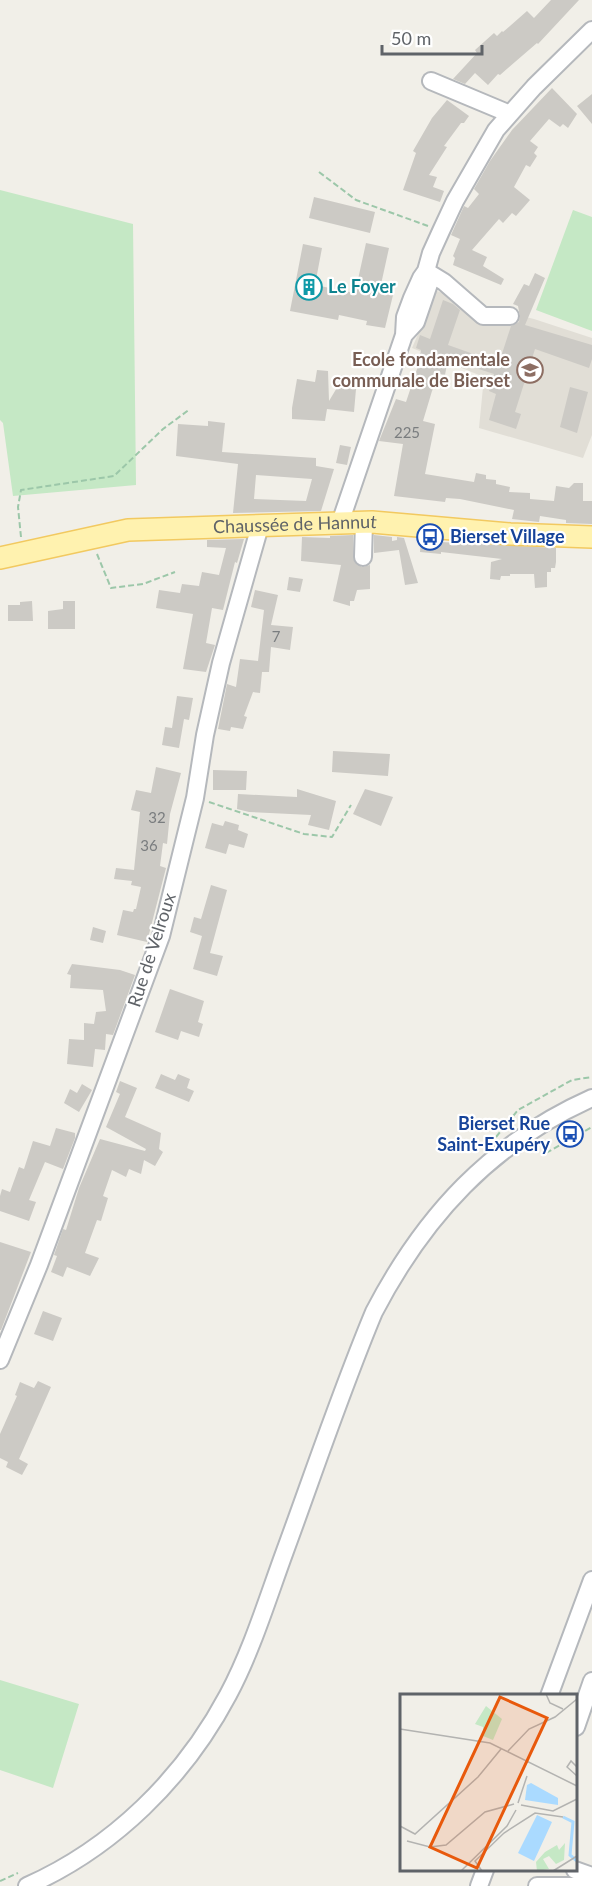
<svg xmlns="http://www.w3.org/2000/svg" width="592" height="1886" viewBox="0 0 592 1886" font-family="Lato,sans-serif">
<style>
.education{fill:#e1ded6}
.green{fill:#c5e8c5}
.building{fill:#cccac5;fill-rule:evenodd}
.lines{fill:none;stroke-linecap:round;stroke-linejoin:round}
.minor-casing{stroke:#b5b8bc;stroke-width:20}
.major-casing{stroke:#f2c960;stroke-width:24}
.path{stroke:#9cc7a9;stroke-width:2;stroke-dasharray:6 3;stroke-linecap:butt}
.minor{stroke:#fff;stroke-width:16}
.major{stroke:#fff2af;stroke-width:21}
.labels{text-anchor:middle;stroke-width:4.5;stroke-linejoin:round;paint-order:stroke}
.number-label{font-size:15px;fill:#7a7d7f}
.culture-label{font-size:18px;font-weight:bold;fill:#0d838f;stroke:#fff;text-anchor:start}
.education-label{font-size:18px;font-weight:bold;fill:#785e54;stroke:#fff;text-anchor:end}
.street-label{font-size:18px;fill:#5f6368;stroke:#fff}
.transit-label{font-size:18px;font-weight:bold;fill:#164399;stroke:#fff;text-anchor:start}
.inset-river{fill:none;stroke:#aadaff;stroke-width:3}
.inset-road{fill:none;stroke:#b3b3b1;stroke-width:1.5}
.view{fill:#e8590c;fill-opacity:0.15;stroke:#e8590c;stroke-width:3}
.inset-edge{fill:none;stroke:#5f6368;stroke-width:3}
</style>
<rect width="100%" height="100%" fill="#f1efe8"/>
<path class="education" d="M437 291 480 306 534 319 592 338V435L583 458 479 428 484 377 412 348Z"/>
<path class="green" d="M0 190 133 224 136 485 13 496 3 423 0 420Z
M573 210 592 217V331L536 310Z
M0 1680 79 1704 53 1788 0 1770Z"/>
<path class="building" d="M551 0H579L538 44 537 43 500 75 498 74 488 85 475 73 465 84 453 79 477 53 475 50 494 33 497 36 502 31 503 32 527 11 534 18Z
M552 88 577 114 568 128 563 124 560 127 549 119 530 141 538 147 534 153 537 156 530 167 526 165 514 187 530 200 516 216 512 213 503 223 499 219 472 250 487 257 483 266 504 279 501 285 453 265 455 258 453 256 460 239 451 235 464 206 468 208 479 194 474 189 490 161 512 130Z
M592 94V124L577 106Z
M447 100 469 116 464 123H461L444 146 447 147 429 175 437 177 433 187 444 191 440 202 403 190 416 153 413 151 432 118Z
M314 197 375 212 370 233 309 218Z
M366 243 389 248 380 289 394 291 385 328 366 325 367 321 339 315 338 320 290 311 303 244 322 248 315 285 355 293Z
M535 273 545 278 525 325 592 345V359L589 368 535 349 515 412 521 414 516 429 489 420 496 394 489 391 494 374 448 359 445 375 440 374 432 391 423 421 435 424 425 474 474 482 476 473 486 475V479L496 480V484L510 487 509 492 530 493V499L554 501 556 486 569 488 574 483H583V501H592V524L566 523V520L540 516 539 522 512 519 514 510 460 499 446 498 445 502 394 496 403 444 379 441 396 399 406 402 418 366 421 350 416 348 420 335 430 339 443 300 453 304 460 310 448 345 499 363 511 326 519 322 520 317 518 306 513 304 524 284 529 286Z
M317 370 328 371 329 401 344 376 352 377 351 388 356 389 354 412 327 409 325 421 292 419V408L297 379 315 382Z
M570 387 588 392 577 433 560 427Z
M208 421 225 423 222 452 316 458V466L334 469 321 511 233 513 238 464 176 456 178 424 208 426ZM256 475 312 479 306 501 254 499Z
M340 445 351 447 347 465 336 463Z
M353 535 354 561 362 567 370 565V589L357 590 354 601H350V606L333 601 341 565 301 561 302 537 330 538V536Z
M374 535 392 537V541L397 540V537L404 538 418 583 405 585 399 550 374 553Z
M244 539 237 563 235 562 223 610 212 608 206 643 215 645 206 672 183 669 193 614 156 608 159 590 180 593 182 584 199 586 202 572 219 575 226 548 207 547V540Z
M421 541 556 548V562L555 568H551V572H547V587L535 588 534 574H510V576H501L500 580 490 579 491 562 502 559 441 552V554L420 552Z
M289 577 303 579 300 592 287 590Z
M255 590 278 595 271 625 293 627 290 650 271 647 269 672H262L260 693 253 692 244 716 247 717 243 729 231 727 230 731 218 729 227 684 236 687 240 659 258 661 264 610 251 607Z
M32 601 33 621H8V605H20V602Z
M63 601H75V629H48V611L63 609Z
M177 696 193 698 189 720 184 719 179 748 162 745 165 727 172 728Z
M333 751 390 754 388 776 332 772Z
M156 767 181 773 170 814 167 844 163 843 160 866 166 868 147 942 117 935 123 910 133 912 134 909H136L141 887 131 885 132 881 114 879 116 868 134 870 140 812 131 810 136 790 151 793Z
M213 770 247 771 246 790H213Z
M297 789 336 801 329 830 308 825 311 815 249 812 237 809 238 794 297 797Z
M365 789 393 797 381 826 353 814Z
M225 821 239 825 238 830 248 834 244 848 229 844 226 854 205 848 212 823 223 826Z
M211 885 227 890 210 953 223 956 217 976 193 969 202 936 190 932 194 917 201 919Z
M93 927 106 931 103 943 90 940Z
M72 964 120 970 135 975 113 1035 106 1034 105 1050 95 1049 93 1067 67 1064 69 1039 84 1040V1023L94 1024 96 1012 106 1011 103 990 70 988 71 975 67 974Z
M170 989 204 1001 198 1022 203 1024 199 1037 181 1031 178 1040 155 1032Z
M161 1074 175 1080 178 1074 190 1079 187 1088 194 1091 189 1102 155 1088Z
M120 1081 137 1088 125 1117 161 1133 159 1149 163 1152 155 1166 144 1160 141 1174 129 1169 126 1177 112 1170 103 1196 108 1198 101 1221 97 1220 85 1253 99 1258 90 1276 67 1267 63 1277 51 1272 57 1256 54 1255 63 1229 66 1230 79 1188 100 1139 145 1151 146 1149 106 1127 120 1094 116 1092Z
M82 1084 92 1090 79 1112 64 1103 70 1089 77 1093Z
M56 1128 75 1133V1138L63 1169 45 1162 29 1200 36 1202 29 1221 0 1211V1196L2 1189 10 1192 19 1167 24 1169 33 1141 50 1146Z
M0 1242 31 1252 1 1330H0Z
M43 1311 62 1318 53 1341 34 1334Z
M38 1381 51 1387 19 1459 28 1464 22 1475 6 1467 8 1462 0 1458V1434L17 1396 15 1395 20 1382 34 1388Z"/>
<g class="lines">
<g class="minor-casing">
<path id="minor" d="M431 81 510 114
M426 271 444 282 483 316H510
M404 335 416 322 429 284 428 280
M340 523 404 335 405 317 412 298 421 278 426 271 431 253 441 231 455 201 496 130 534 87 592 30
M363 557 364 522
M0 1360 39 1265 161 936 195 798 205 735 221 663 260 526
M549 1696 592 1580
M576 1727 592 1681
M575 1870 592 1876
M27 1886C113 1848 184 1778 228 1695 252 1650 267 1600 285 1551 314 1472 341 1391 374 1312 424 1216 491 1143 592 1098
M479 1886 485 1870
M537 1886H592"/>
</g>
<g class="major-casing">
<g id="major">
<path id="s1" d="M0 558 128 530 340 523 372 522 510 534 592 537"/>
</g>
</g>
<path class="path" d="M319 172 356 200 428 226
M21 537 18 507 21 490 114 476 163 429 190 409
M97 554 111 588 143 584 175 572
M209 802 304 834 332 837 351 805
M496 1137 518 1110 572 1080 592 1077
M546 1153 592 1127
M0 1881 18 1873"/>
<use href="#minor" class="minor"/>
<use href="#major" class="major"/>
</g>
<defs>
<g id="building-ring" transform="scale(1.35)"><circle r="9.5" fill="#fff" stroke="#0f9aa8" stroke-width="1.5"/><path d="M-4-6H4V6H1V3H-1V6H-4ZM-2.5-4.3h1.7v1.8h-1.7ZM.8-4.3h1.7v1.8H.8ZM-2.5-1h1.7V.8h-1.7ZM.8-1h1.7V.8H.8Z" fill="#0f9aa8"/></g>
<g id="school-ring" transform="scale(1.35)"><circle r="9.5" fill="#fff" stroke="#8d6e63" stroke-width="1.5"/><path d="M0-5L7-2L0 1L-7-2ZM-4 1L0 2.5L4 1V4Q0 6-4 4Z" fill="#8d6e63"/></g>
<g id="bus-ring" transform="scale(1.35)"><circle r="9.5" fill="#fff" stroke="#1a4fb4" stroke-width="1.5"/><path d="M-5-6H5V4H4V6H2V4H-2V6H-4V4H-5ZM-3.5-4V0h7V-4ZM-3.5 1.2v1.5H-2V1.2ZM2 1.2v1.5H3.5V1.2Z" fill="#1a4fb4"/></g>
</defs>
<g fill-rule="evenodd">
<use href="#building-ring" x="309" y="287"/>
<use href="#school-ring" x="530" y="370"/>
<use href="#bus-ring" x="430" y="537"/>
<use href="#bus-ring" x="570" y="1134"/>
</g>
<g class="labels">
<g class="number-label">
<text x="407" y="438">225</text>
<text x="276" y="642">7</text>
<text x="157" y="823">32</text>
<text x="149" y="851">36</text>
</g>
<g class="culture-label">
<text x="328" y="293">Le Foyer</text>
</g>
<g class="education-label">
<text x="510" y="366">Ecole fondamentale<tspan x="510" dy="21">communale de Bierset</tspan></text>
</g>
<g class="street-label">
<text dy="6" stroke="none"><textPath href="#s1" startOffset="298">Chaussée de Hannut</textPath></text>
<text transform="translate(152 950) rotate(-72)" y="6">Rue de Velroux</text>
</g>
<g class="transit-label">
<text x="450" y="543">Bierset Village</text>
<text x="550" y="1130" text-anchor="end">Bierset Rue<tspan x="550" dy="21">Saint-Exupéry</tspan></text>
</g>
</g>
<g transform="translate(400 1694)">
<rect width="177" height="177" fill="#f1efe8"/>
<path d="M86 12 102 25 93 46 83 42V33L75 30ZM165 149 164 166 156 170 149 162 143 165 149 175 137 177 136 168 145 158 157 151 159 156Z" fill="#c5e8c5"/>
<path d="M131 89 158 104V111L125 106 127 91ZM137 121 152 128 134 167 118 159Z" fill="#aadaff"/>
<path class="inset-river" d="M163 123 173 128 170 161 177 167"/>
<path class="inset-road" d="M146 0 150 9 163 15M0 35 90 49 177 92M108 57 129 35 155 23 177 5M177 73 171 67 167 73 177 82M118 109 127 82M121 111 153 117 177 105M0 132 15 140 78 83 101 55M7 147 30 153 46 151 85 118 114 110M61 177 107 132 116 116M82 177 75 167 104 139 135 119 163 123M153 177 177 162"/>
<path class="view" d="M100 3 147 24 77 174 30 153Z"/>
<rect width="177" height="177" class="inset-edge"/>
</g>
<path d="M382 45v9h100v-9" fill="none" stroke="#5f6368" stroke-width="3"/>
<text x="391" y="45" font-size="18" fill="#5f6368" stroke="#ffffff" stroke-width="4.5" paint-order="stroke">50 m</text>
</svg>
